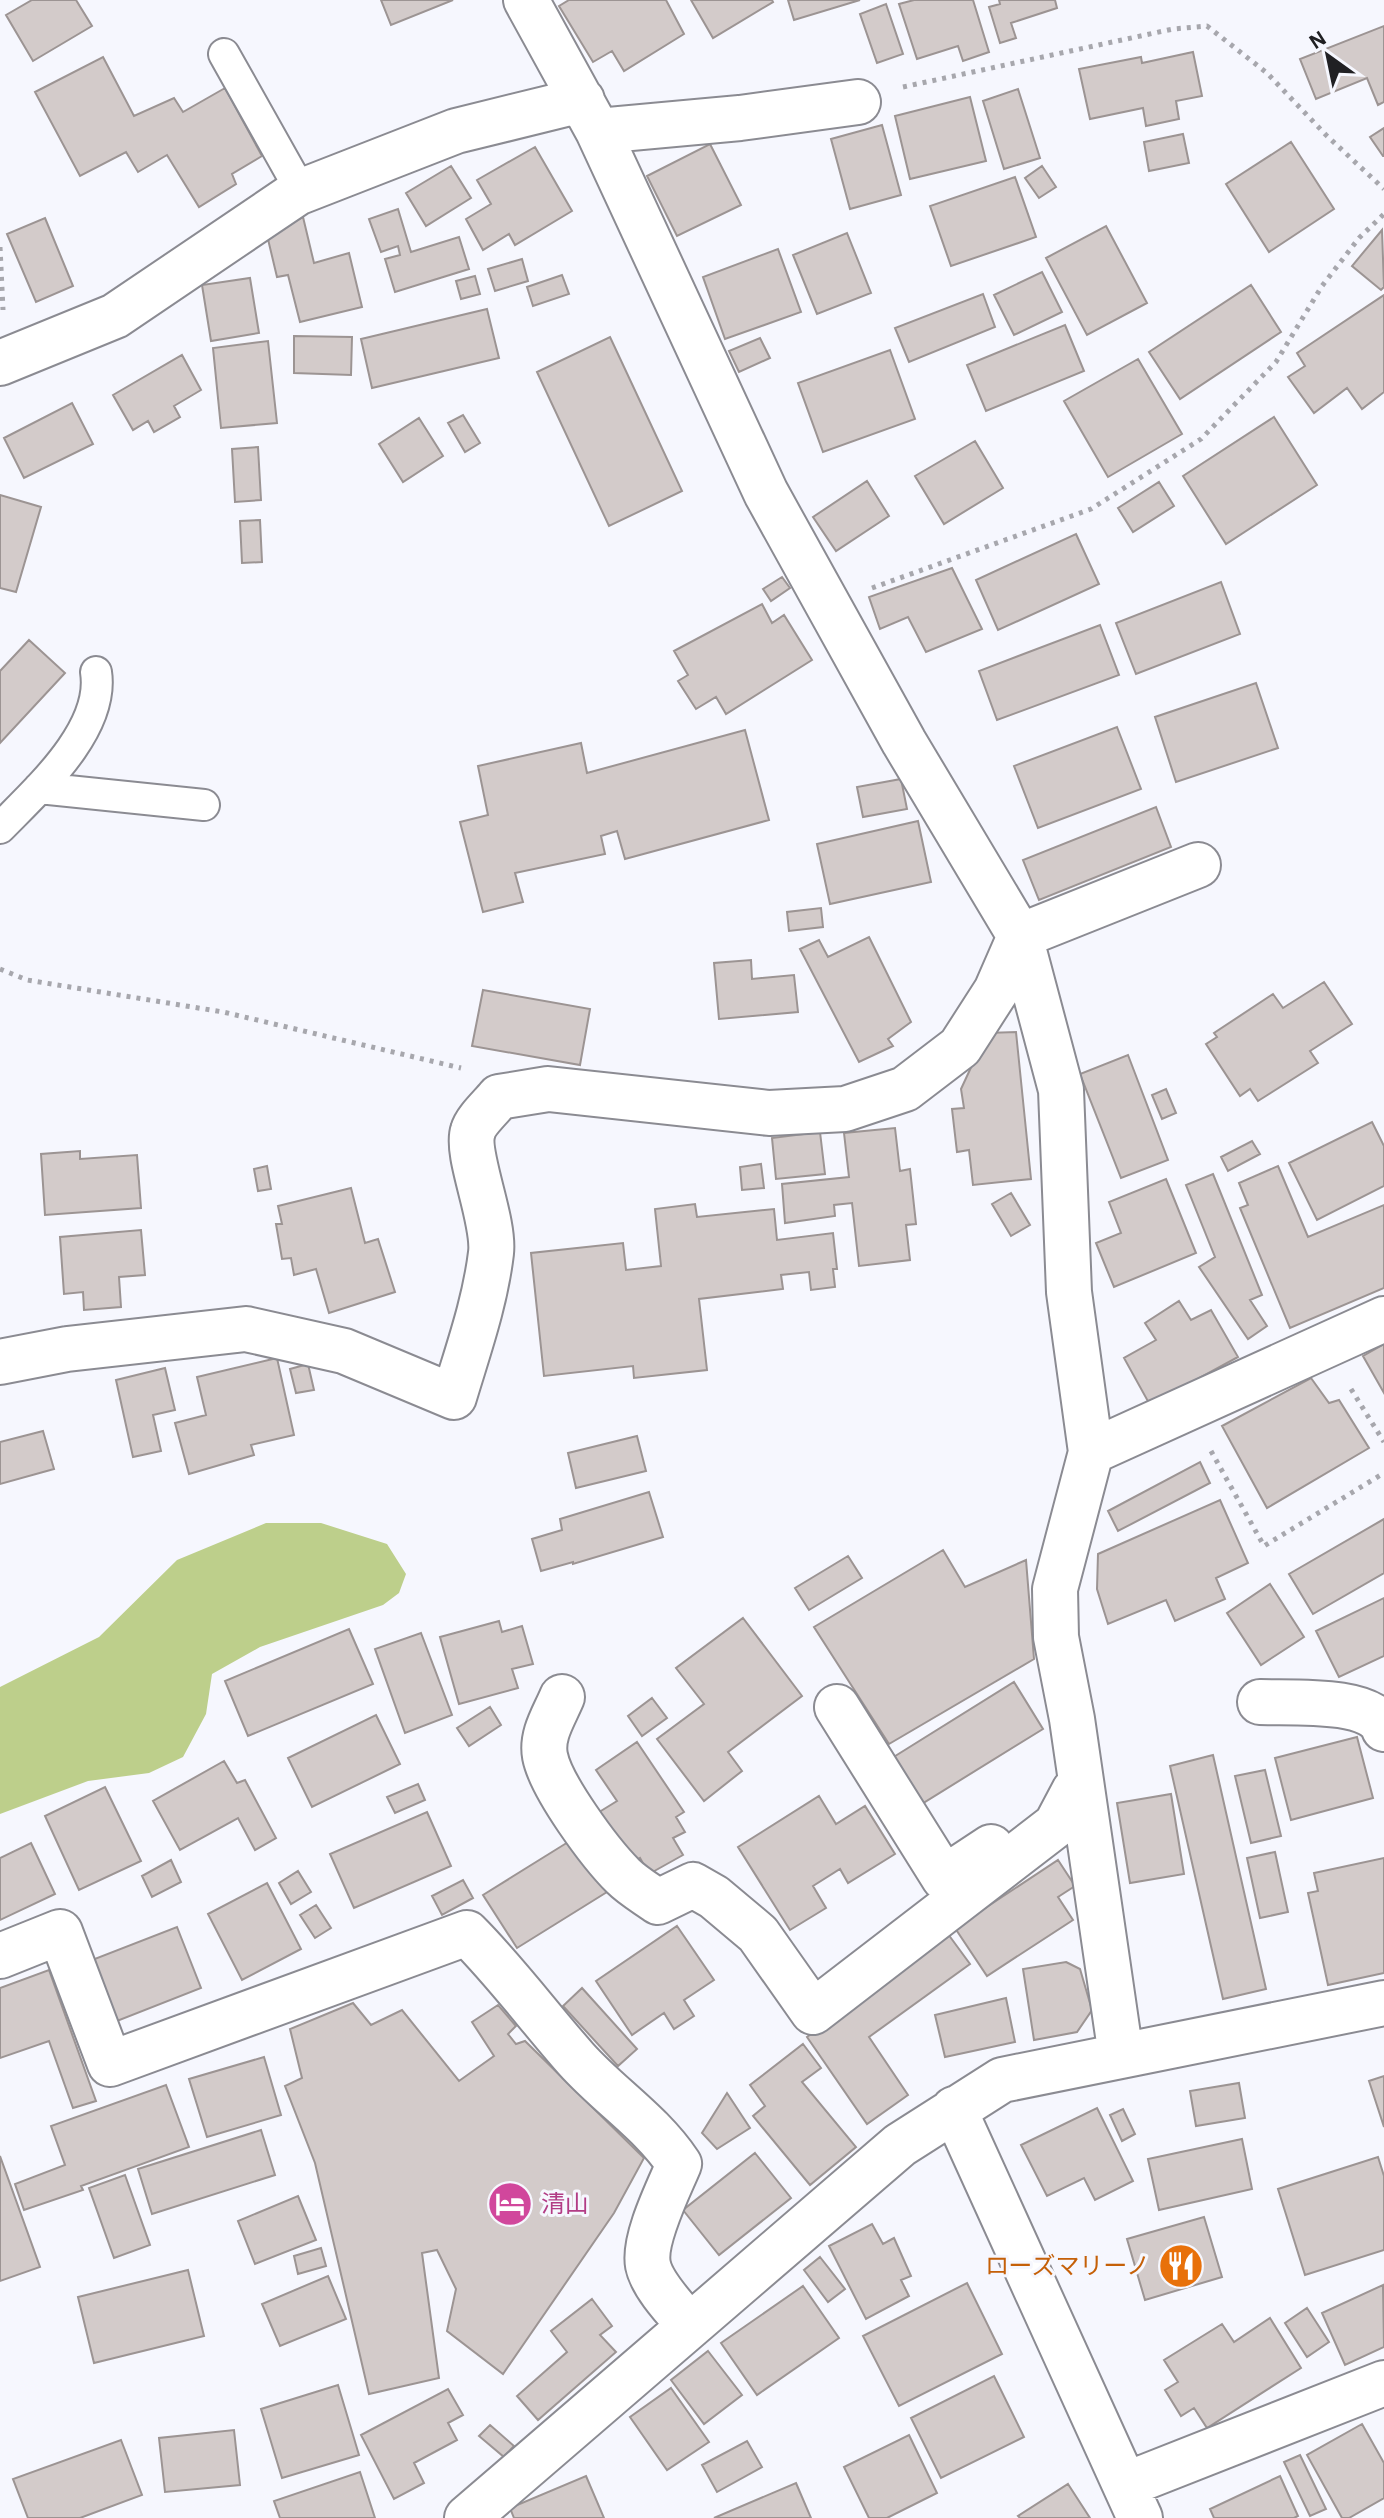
<svg xmlns="http://www.w3.org/2000/svg" width="1384" height="2518" viewBox="0 0 1384 2518" font-family="'Alegreya Sans','Noto Sans JP',sans-serif">
<style>
.green{fill:#bdcf8b}
.building{fill:#d3cbca;stroke:#9c9493;stroke-width:2}
.lines{fill:none;stroke-linecap:round;stroke-linejoin:round}
.service-casing{stroke:#8b8b92;stroke-width:34}
.minor-casing{stroke:#8b8b92;stroke-width:48}
.path{stroke:#a7a7ad;stroke-width:5;stroke-dasharray:4 6;stroke-linecap:butt}
.service{stroke:#fff;stroke-width:30}
.minor{stroke:#fff;stroke-width:44}
.labels{text-anchor:middle;stroke-width:6;stroke-linejoin:round;paint-order:stroke}
.hotel-label{font-size:24px;fill:#b23c85;stroke:#f6f7fe;text-anchor:start}
.food-label{font-size:24px;fill:#c56008;stroke:#f6f7fe;text-anchor:end}
</style>
<rect width="100%" height="100%" fill="#f6f7fe"/>
<path class="green" d="M266 1523H321L387 1544 406 1574 399 1593 383 1605 260 1647 212 1674 206 1714 183 1757 149 1773 88 1781 0 1814V1687L99 1637 177 1560Z"/>
<path class="building" d="M32 0H76L92 26 33 61 6 15Z
M381 0H453L391 25Z
M569 0H666L684 34 624 71 612 51 593 62 559 6Z
M691 0H772L773 2 713 38Z
M788 0H860L794 20Z
M914 0H973L989 52 963 61 958 46 917 59 899 4Z
M999 0H1055L1057 8 1011 23 1016 38 1000 43 989 7 1000 4Z
M886 4 903 54 877 63 860 14Z
M1384 26V102L1378 105 1367 78 1316 99 1300 59Z
M1193 52 1202 96 1176 101 1179 119 1146 126 1143 108 1090 119 1079 69 1141 57 1142 63Z
M103 57 134 116 174 98 183 112 225 88 262 156 232 174 236 184 199 207 167 155 138 172 126 152 80 176 35 92Z
M1018 89 1040 158 1004 169 983 101Z
M970 97 986 161 910 179 895 116Z
M882 125 901 195 850 209 831 139Z
M1384 128V156H1383L1370 137Z
M1183 134 1189 163 1149 171 1144 142Z
M1291 142 1334 209 1269 252 1226 184Z
M710 144 741 205 677 236 647 176Z
M535 147 572 211 515 245 509 234 483 250 466 219 491 204 477 180Z
M451 166 471 198 426 226 406 193Z
M1042 166 1056 187 1039 198 1025 178Z
M1015 177 1036 237 951 266 930 206Z
M398 209 411 252 459 237 469 269 395 292 385 259 400 255 398 246 381 252 369 219Z
M303 217 314 263 349 253 362 307 300 322 288 275 277 277 267 235Z
M45 218 73 286 36 302 7 234Z
M1106 226 1147 303 1087 335 1046 258Z
M1382 230 1384 287 1381 290 1352 266Z
M847 233 871 293 817 314 793 255Z
M778 249 801 312 725 339 703 277Z
M522 259 528 281 495 291 488 269Z
M1042 272 1062 312 1014 335 994 295Z
M562 275 569 294 533 306 527 287Z
M475 276 480 294 461 299 456 281Z
M250 278 259 333 211 341 202 285Z
M1251 285 1281 332 1180 399 1149 352Z
M983 294 995 327 909 362 895 328Z
M1384 295V392L1362 409 1347 388 1314 413 1288 377 1305 366 1297 353Z
M487 309 499 358 372 388 361 339Z
M1065 325 1084 371 986 411 967 365Z
M294 336 352 337 351 375 294 373Z
M610 337 682 491 609 526 537 372Z
M760 338 770 358 739 372 729 351Z
M268 341 277 423 221 428 213 348Z
M890 350 915 419 823 452 798 383Z
M182 355 201 390 174 406 180 417 154 432 148 421 133 430 113 395Z
M1138 359 1182 434 1108 477 1064 401Z
M72 403 93 444 24 478 4 438Z
M463 415 480 443 465 452 448 423Z
M1274 417 1317 485 1226 544 1183 476Z
M419 418 443 456 403 482 379 444Z
M975 441 1003 488 944 524 915 476Z
M258 447 261 500 235 502 232 449Z
M867 481 889 516 836 551 813 517Z
M1159 482 1174 506 1133 532 1118 508Z
M0 495 41 507 16 592 0 588Z
M260 520 262 562 242 563 240 521Z
M1076 534 1099 584 998 630 976 580Z
M952 568 982 629 926 652 908 617 880 629 869 597Z
M782 577 790 588 771 601 763 589Z
M1221 582 1240 634 1136 674 1116 623Z
M762 604 772 623 784 615 812 660 726 714 716 697 696 709 678 681 688 675 674 651Z
M1100 625 1119 675 997 720 979 671Z
M29 640 65 673 0 743V671Z
M1256 683 1278 748 1176 782 1155 717Z
M1117 727 1141 789 1038 828 1014 766Z
M745 730 769 820 625 859 617 831 601 836 605 854 515 873 523 902 483 912 460 822 488 815 478 766 581 743 587 773Z
M901 779 907 809 863 817 857 787Z
M1156 807 1171 847 1039 900 1023 860Z
M918 821 931 882 830 904 817 844Z
M821 908 823 927 789 931 787 912Z
M869 937 911 1022 888 1039 893 1046 859 1062 800 949 819 940 828 957Z
M751 960 752 979 794 975 798 1012 719 1019 714 963Z
M1324 982 1352 1024 1310 1051 1318 1063 1258 1101 1250 1089 1240 1096 1206 1044 1217 1037 1214 1033 1273 994 1283 1008Z
M483 990 590 1009 580 1065 472 1046Z
M1016 1032 1031 1179 973 1185 969 1150 957 1152 952 1109 964 1108 961 1089 987 1033Z
M1128 1055 1168 1160 1121 1178 1080 1074Z
M1166 1089 1176 1113 1162 1119 1152 1095Z
M1372 1122 1384 1146V1186L1317 1220 1289 1163Z
M895 1128 900 1171 910 1169 916 1224 906 1225 910 1260 859 1266 852 1203 834 1205 835 1216 785 1223 782 1184 849 1177 844 1133Z
M820 1132 825 1174 776 1179 772 1138Z
M1252 1141 1260 1154 1228 1171 1221 1157Z
M80 1151V1159L137 1155 141 1208 45 1215 41 1154Z
M761 1164 764 1188 742 1190 740 1167Z
M267 1166 271 1189 258 1191 254 1169Z
M1278 1166 1308 1237 1384 1205V1288L1290 1328 1240 1208 1248 1205 1239 1183Z
M1213 1174 1262 1295 1250 1300 1267 1326 1248 1339 1199 1267 1215 1257 1186 1185Z
M1166 1179 1196 1253 1114 1287 1096 1243 1121 1233 1109 1202Z
M351 1188 365 1243 378 1239 395 1292 329 1313 316 1269 294 1275 291 1258 282 1259 276 1224H282L278 1206Z
M1011 1193 1030 1225 1011 1236 992 1204Z
M695 1204 697 1217 774 1209 777 1240 833 1233 837 1269H833L835 1287 811 1290 809 1272 781 1275 783 1289 699 1299 707 1370 634 1378 633 1366 544 1376 531 1253 623 1243 626 1270 661 1266 655 1209Z
M141 1230 145 1275 119 1277 121 1307 84 1310 83 1292 64 1294 60 1237Z
M1179 1301 1191 1320 1211 1310 1238 1357 1150 1405 1124 1358 1156 1340 1145 1323Z
M1384 1344V1393L1363 1356Z
M277 1358 294 1435 251 1445 254 1455 189 1474 175 1423 206 1415 197 1377Z
M308 1364 314 1390 296 1393 290 1369Z
M165 1368 175 1410 153 1415 161 1451 133 1457 116 1380Z
M1311 1378 1329 1403 1339 1400 1369 1448 1267 1508 1222 1426Z
M43 1431 54 1469 0 1484V1442Z
M637 1436 646 1471 576 1488 568 1453Z
M1200 1462 1210 1483 1118 1531 1108 1511Z
M649 1492 663 1537 573 1564V1562L541 1571 532 1539 562 1530 560 1519Z
M1220 1500 1248 1563 1216 1578 1225 1599 1175 1621 1166 1600 1108 1624 1097 1589 1098 1554Z
M1384 1519V1573L1313 1614 1289 1574Z
M943 1550 965 1587 1026 1560 1034 1659 889 1744 814 1627Z
M848 1556 862 1578 809 1610 795 1588Z
M1270 1584 1304 1637 1261 1665 1227 1613Z
M1384 1598V1656L1339 1677 1316 1631Z
M743 1618 802 1696 728 1752 742 1771 704 1801 657 1739 704 1704 676 1668Z
M499 1621 502 1632 522 1626 533 1664 512 1669 518 1688 459 1704 440 1637Z
M349 1629 373 1684 248 1736 225 1681Z
M421 1633 452 1715 405 1733 375 1649Z
M1014 1682 1043 1729 920 1805 892 1758Z
M652 1698 667 1718 642 1736 628 1716Z
M490 1707 501 1725 469 1746 457 1728Z
M376 1715 400 1764 312 1807 288 1758Z
M1357 1737 1373 1798 1291 1820 1275 1758Z
M637 1742 684 1812 676 1817 685 1832 673 1838 683 1855 649 1874 640 1858 627 1866 596 1814 617 1801 596 1770Z
M1213 1755 1266 1989 1223 1999 1170 1766Z
M224 1761 237 1783 245 1780 276 1838 255 1850 238 1818 180 1850 153 1801Z
M1265 1770 1281 1836 1251 1843 1235 1776Z
M418 1784 425 1800 395 1813 387 1797Z
M105 1787 141 1861 79 1890 45 1816Z
M1171 1794 1184 1874 1130 1883 1117 1803Z
M819 1796 836 1824 865 1806 895 1854 848 1883 840 1869 813 1886 826 1908 790 1930 738 1847Z
M427 1812 451 1866 354 1908 330 1854Z
M573 1839 607 1892 517 1948 483 1895Z
M31 1843 55 1894 0 1920V1858Z
M1275 1852 1288 1912 1260 1918 1247 1858Z
M1384 1858V1973L1328 1985 1308 1893 1318 1891 1314 1873Z
M171 1860 181 1882 152 1897 142 1876Z
M1058 1860 1075 1886 1058 1897 1073 1920 987 1976 955 1928Z
M298 1871 311 1892 291 1904 279 1883Z
M463 1880 473 1898 442 1915 432 1896Z
M267 1883 301 1949 242 1980 208 1914Z
M316 1905 331 1928 315 1938 300 1915Z
M677 1926 714 1980 684 2000 694 2016 674 2029 664 2013 632 2035 596 1981Z
M177 1927 201 1988 117 2021 92 1960Z
M948 1934 970 1964 869 2037 908 2095 867 2124 807 2037Z
M1066 1962 1080 1969 1092 2010 1077 2032 1034 2040 1023 1969Z
M49 1970 96 2101 73 2108 49 2041 0 2058V1988Z
M582 1988 637 2049 618 2066 563 2006Z
M1006 1998 1015 2042 945 2057 935 2015Z
M353 2003 371 2025 402 2010 459 2081 494 2056 472 2022 498 2005 516 2026 508 2034 516 2044 525 2041 644 2158 614 2213 503 2374 447 2331 456 2289 437 2250 422 2253 439 2378 369 2394 315 2163 285 2086 302 2078 290 2029Z
M803 2044 821 2068 802 2082 856 2147 810 2185 753 2116 765 2106 750 2085Z
M264 2057 281 2115 207 2137 189 2079Z
M1384 2076V2127L1369 2081Z
M1239 2083 1245 2118 1196 2126 1190 2091Z
M166 2085 189 2147 81 2186 83 2190 24 2210 15 2184 65 2165 51 2126Z
M727 2093 750 2128 717 2149 702 2133Z
M1097 2108 1133 2181 1095 2200 1084 2178 1047 2196 1021 2145Z
M1123 2109 1135 2134 1122 2141 1110 2115Z
M261 2130 275 2175 152 2214 138 2169Z
M1242 2139 1252 2189 1159 2210 1148 2159Z
M755 2153 791 2198 719 2255 683 2210Z
M0 2156 40 2267 0 2281Z
M1378 2157 1384 2176V2250L1305 2275 1278 2189Z
M125 2175 150 2245 114 2258 89 2188Z
M298 2196 316 2240 255 2264 238 2221Z
M1204 2217 1222 2277 1145 2300 1127 2239Z
M872 2224 883 2244 894 2238 911 2276 901 2280 909 2296 866 2319 829 2246Z
M321 2248 326 2266 298 2274 294 2256Z
M820 2257 845 2289 828 2302 804 2270Z
M188 2270 204 2336 94 2363 78 2297Z
M328 2276 346 2319 280 2346 262 2304Z
M967 2283 1002 2354 899 2406 863 2336Z
M1383 2285 1384 2347 1345 2365 1322 2313Z
M803 2286 839 2338 757 2395 721 2343Z
M592 2299 612 2326 600 2335 616 2352 538 2420 517 2396 567 2352 551 2331Z
M1307 2308 1329 2342 1307 2357 1285 2323Z
M1270 2318 1301 2368 1207 2428 1194 2408 1181 2416 1165 2390 1178 2382 1164 2360 1222 2324 1234 2342Z
M708 2351 742 2395 704 2424 671 2380Z
M994 2376 1024 2437 941 2478 911 2418Z
M338 2385 359 2455 282 2478 261 2409Z
M671 2388 709 2442 667 2470 630 2417Z
M448 2389 463 2415 448 2423 457 2440 414 2463 424 2483 394 2499 361 2435Z
M1362 2424 1384 2463V2498L1349 2518H1342L1307 2455Z
M490 2425 514 2446 504 2457 479 2436Z
M234 2430 240 2485 165 2492 159 2438Z
M909 2435 937 2493 887 2518H869L844 2467Z
M121 2440 142 2495 80 2518H28L13 2479Z
M747 2441 762 2467 717 2492 702 2465Z
M1300 2455 1326 2509 1310 2516 1284 2462Z
M360 2472 375 2518H280L274 2501Z
M586 2476 604 2518H514L510 2508Z
M1280 2476 1298 2516 1294 2518H1214L1210 2509Z
M796 2483 811 2518H714Z
M1068 2484 1090 2518H1020L1018 2516Z"/>
<g class="lines">
<g class="service-casing">
<path id="service" d="M224 54 301 191
M39 788 204 805
M0 828C37 790 105 730 96 672"/>
</g>
<g class="minor-casing">
<path id="minor" d="M526 0 598 131 766 493 904 742 1020 936 1061 1090 1069 1292 1091 1452 1055 1589 1056 1637 1072 1719 1121 2056
M598 131 740 118 858 102
M0 363 115 316 297 193 456 131 582 100
M0 1362 67 1349 246 1329 344 1351 454 1397C468 1350 485 1303 491 1253 495 1220 465 1154 473 1131 476 1120 492 1106 499 1097L548 1089 769 1113 845 1109 905 1089 960 1047 996 991 1020 936 1198 865
M1091 1452 1384 1319
M562 1697C554 1716 541 1735 545 1756 551 1787 600 1853 623 1876 633 1886 647 1894 658 1902L693 1885 714 1897 758 1934 813 2012 1056 1825 1074 1791
M1260 1702C1289 1703 1374 1697 1384 1729
M837 1707 944 1878 991 1847
M0 1956 60 1932 110 2064 467 1933C506 1972 539 2017 576 2059 609 2096 651 2122 679 2164 669 2188 643 2239 648 2265 652 2285 676 2310 690 2326
M954 2109 1140 2518
M1125 2485 1384 2383
M467 2518 900 2145 1002 2080 1384 2003"/>
</g>
<path class="path" d="M903 87 1173 29 1207 26 1267 73 1326 135 1384 189
M0 247 3 310
M872 588 1091 509 1201 439 1276 362 1322 286 1359 238 1384 214
M0 969 27 980 223 1012 461 1068
M1351 1389 1384 1442
M1211 1451 1264 1546 1384 1473"/>
<use href="#service" class="service"/>
<use href="#minor" class="minor"/>
</g>
<defs>
<g id="hotel-disc" transform="scale(2.3)"><circle r="9.5" fill="#d1479c" stroke="#f6f7fe"/><path d="M-6-4.5h1.5V1H6V5H4.5V3h-9V5H-6ZM-4 0a1.8 1.8 0 1 1 3.6 0ZM.5 0V-2.5h3Q6-2.5 6 0Z" fill="#fff"/></g>
<g id="restaurant-disc" transform="scale(2.3)"><circle r="9.5" fill="#e8710a" stroke="#f6f7fe"/><path d="M-5-6h1v4h1v-4h1v4h1v-4h1v5L-1.5 .5V6h-2V.5L-5-1ZM5-6V6H3V1.5H1.5Q1.5-4 5-6Z" fill="#fff"/></g>
</defs>
<g fill-rule="evenodd">
<use href="#hotel-disc" x="510" y="2204"/>
<use href="#restaurant-disc" x="1181" y="2266"/>
</g>
<g class="labels">
<g class="hotel-label">
<text x="541" y="2212">清山</text>
</g>
<g class="food-label">
<text x="1150" y="2274">ローズマリーノ</text>
</g>
</g>
<g transform="translate(1328 56) rotate(327)" stroke="#f6f7fe" stroke-width="6" paint-order="stroke">
<path d="M0-6L14 30L0 20L-14 30Z" fill="#202023"/>
<text y="-12" font-size="22" font-weight="bold" text-anchor="middle" fill="#202023">N</text>
</g>
</svg>
